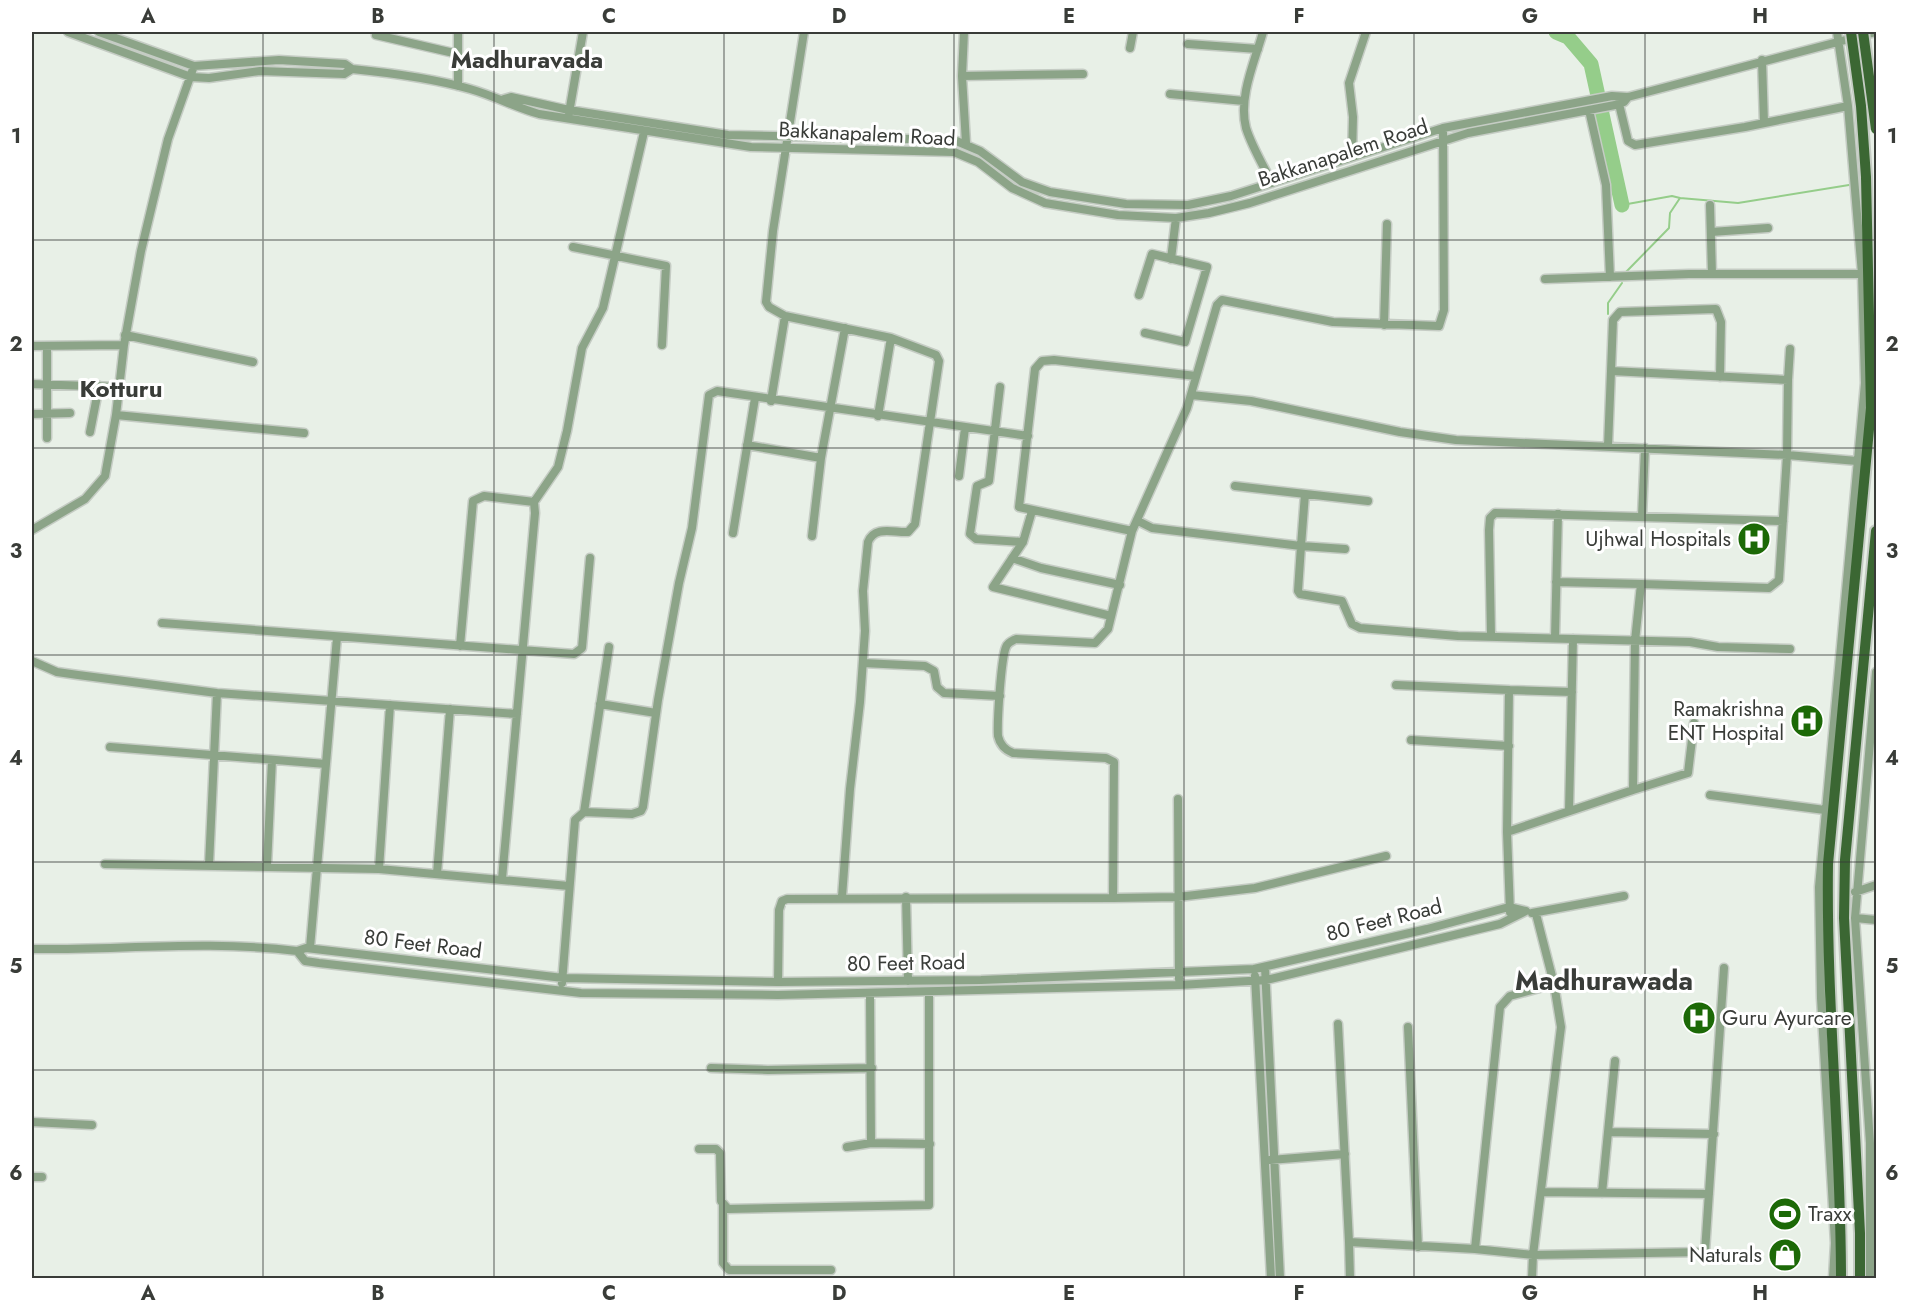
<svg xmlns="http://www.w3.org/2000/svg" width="1908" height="1310" viewBox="0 0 1908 1310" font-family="Jost,sans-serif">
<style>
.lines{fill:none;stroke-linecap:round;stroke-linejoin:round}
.stream{stroke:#95cd8a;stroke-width:2}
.river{stroke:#95cd8a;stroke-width:15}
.minor-casing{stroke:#c5ccc4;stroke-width:11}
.major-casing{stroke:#c5ccc4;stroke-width:14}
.minor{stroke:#8ca488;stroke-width:8}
.major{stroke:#3b6733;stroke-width:10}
.major-bridge-casing{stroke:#c5ccc4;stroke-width:14;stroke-linecap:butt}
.major-bridge{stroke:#3b6733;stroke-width:10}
.grid{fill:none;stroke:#393c38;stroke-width:1.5;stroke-opacity:0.55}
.labels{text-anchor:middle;stroke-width:6;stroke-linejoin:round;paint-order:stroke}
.street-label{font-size:21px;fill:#393c38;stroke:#fff}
.poi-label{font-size:21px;fill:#393c38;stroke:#fff;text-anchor:end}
.quarter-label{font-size:24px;font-weight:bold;fill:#393c38;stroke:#fff}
.district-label{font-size:27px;font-weight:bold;fill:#393c38;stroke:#fff}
.neatline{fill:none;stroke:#393c38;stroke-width:2}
.grid-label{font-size:20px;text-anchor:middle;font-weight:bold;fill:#393c38}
</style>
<rect width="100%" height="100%" fill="#e8f0e7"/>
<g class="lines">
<path class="stream" d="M1680 198 1738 203 1849 185
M1622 205 1672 196 1680 198 1670 213 1669 228 1626 272
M1608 314V303L1622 283"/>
<path class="river" d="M1556 32 1568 37 1591 64 1622 205"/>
<g class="minor-casing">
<path id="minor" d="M68 32 191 77 209 78 260 71 344 74 352 69
M99 32 194 66 279 60 345 64 352 69C392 73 432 78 470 89 495 96 514 107 539 114L751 147 954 152 978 162 1012 188 1045 203 1118 215 1176 218 1209 213 1250 203 1468 133 1615 105 1624 102 1628 97
M458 32V86
M804 32 773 231 766 302 769 307 785 316 891 338 936 355 939 361 915 524 908 532C894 533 875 525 868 542L863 591 865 631 860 702 850 789 842 897
M964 32 962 76 966 143
M1263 32C1255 61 1238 97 1246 128 1252 147 1263 165 1272 183
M376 35 458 54
M1188 44 1258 49
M1130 48 1133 32
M1762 60 1764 123
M962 76 1083 74
M1170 94 1244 101
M504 99 511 97 569 110 728 135 954 140 980 151 1022 182 1050 192 1126 204 1188 205 1231 196 1443 128 1612 96 1628 97 1876 32
M1619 104 1628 141 1635 145 1745 127 1848 106
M1589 110 1606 185 1610 277
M569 113 583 32
M1352 157 1353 117 1349 83 1366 32
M1710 205 1712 274
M1711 232 1768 228
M573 247 666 266 662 345
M1171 259 1176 218
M1545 279 1689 274H1862
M1139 295 1152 254 1207 267 1185 342 1145 333
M1384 325 1387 224
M125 335 253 362
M32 346 124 345
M47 346V438
M1611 371 1613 320 1620 312 1716 309 1721 322 1720 377
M1788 380 1790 349
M32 384 118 387
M1000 387 989 481 977 486 970 534 976 539 1023 542
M1191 395 1251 401 1400 432 1456 440 1787 455 1788 380 1611 371 1608 446
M771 401 785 316
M32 414 70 413
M116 415 304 433
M878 416 891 338
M90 432 99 386
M747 445 821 458 812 536
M821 458 845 328
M959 476 965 428
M1235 486 1368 501
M1305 494 1301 546 1345 549
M534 502 558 467 567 431 582 348 603 308 644 132
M1032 511 1023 542 993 587 1111 616
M1642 516 1645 448
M1138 521 1152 528 1301 546 1298 591 1300 594 1342 601 1352 624 1360 628 1458 636 1690 642 1718 647 1790 649
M32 530 85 499 105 476 116 415 124 345 141 251 168 139 194 66
M1132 531 1019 507 1035 369 1042 361 1054 360 1196 376
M733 533 755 398
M1012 558 1041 568 1120 585
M1556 582 1641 584
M162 623 574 654 582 648 590 558
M1491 636 1489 530 1490 518 1495 513 1783 521
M1555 638 1558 514
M460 646 473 501 484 496 534 502 535 513 502 879
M32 661 57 672 78 675 217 693 517 714
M863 663 925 666 934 671 937 687 944 693 1000 696
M1396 685 1509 690
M600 704 656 713
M1411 740 1509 746
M110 747 326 764
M1633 790 1688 773 1694 723
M1710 795 1825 810
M1178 799 1179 979
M1569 811 1573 639
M584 812 609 647
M1507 832 1509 690 1572 692
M1386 856 1255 888 1178 897 1113 898 1114 762 1106 758 1013 753C1005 750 1000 745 998 736 997 722 1001 659 1006 647 1008 642 1012 641 1016 639L1095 643 1108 629 1132 531 1187 408 1217 305 1222 300 1333 322 1439 326 1444 310 1443 128
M105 864 379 869 569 886
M209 865 217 693
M267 866 272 760
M379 869 390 705
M437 874 450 709
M1855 892 1876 885
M906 897 908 981
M1510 912 1507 832 1633 790 1635 641 1641 584 1769 588 1779 580 1787 455 1857 461
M1532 913 1624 896
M1536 914 1554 984 1561 1027 1533 1255 1705 1252 1724 968
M1855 918 1876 920
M310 948 337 637
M32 949C120 950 209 940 297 951L305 961 319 963 581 993 778 995 1179 985 1266 980 1500 924 1526 911 1509 907 1427 929 1254 969 981 980 778 982 563 978 306 948 297 951
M1265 967 1280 1278
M1255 976 1271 1278
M778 982 779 910 782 901 787 899 1113 898
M562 983 575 820 584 812 632 814 641 811 643 807 658 700 679 583 692 528 709 395 717 391 1028 436
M870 993 871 1143
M1338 1024 1349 1242 1475 1249
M1408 1027 1418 1247
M711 1068 768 1070 872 1068
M32 1122 92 1125
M1609 1132 1714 1134
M847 1147 871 1143 930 1144
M699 1149H716L720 1153 721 1201 728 1209 929 1205V992
M1270 1160 1345 1154
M32 1177H42
M1541 1192 1709 1194
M1602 1193 1615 1061
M723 1205V1263L729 1270H831
M1349 1242 1350 1278
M1532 1278 1533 1255 1475 1249 1500 1007 1510 996 1554 984
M1833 1278 1835 1243 1821 998 1819 887 1865 383 1862 274 1848 106 1837 32
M1870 1278V1143L1855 918 1876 672"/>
</g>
<g class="major-casing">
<path id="major" d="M1841 1278C1841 1140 1826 1003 1828 864L1871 408 1866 177
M1860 1278V1233L1844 918 1845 860 1876 531"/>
</g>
<use href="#minor" class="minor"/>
<use href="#major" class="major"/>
<g class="major-bridge-casing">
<path id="major-bridge" d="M1851 32 1861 106 1866 177
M1863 32 1876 129"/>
</g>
<use href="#major-bridge" class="major-bridge"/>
</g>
<path class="grid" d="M263 32V1278M494 32V1278M724 32V1278M954 32V1278M1184 32V1278M1414 32V1278M1645 32V1278M32 240H1876M32 448H1876M32 655H1876M32 862H1876M32 1070H1876"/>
<defs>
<g id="hospital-disc" transform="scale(1.725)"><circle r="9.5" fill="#1c6907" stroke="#fff"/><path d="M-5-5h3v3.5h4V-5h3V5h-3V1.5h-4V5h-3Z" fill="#fff"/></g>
<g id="stadium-disc" transform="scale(1.725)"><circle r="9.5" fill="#1c6907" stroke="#fff"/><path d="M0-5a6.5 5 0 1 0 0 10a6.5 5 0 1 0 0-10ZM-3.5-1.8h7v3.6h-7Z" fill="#fff"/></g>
<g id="shop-disc" transform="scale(1.725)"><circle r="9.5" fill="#1c6907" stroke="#fff"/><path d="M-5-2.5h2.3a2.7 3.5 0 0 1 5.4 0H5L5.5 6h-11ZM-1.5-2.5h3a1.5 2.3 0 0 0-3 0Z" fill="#fff"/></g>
</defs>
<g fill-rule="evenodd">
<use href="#hospital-disc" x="1754" y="539"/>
<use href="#hospital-disc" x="1807" y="721"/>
<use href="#hospital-disc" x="1699" y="1018"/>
<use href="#stadium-disc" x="1785" y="1214"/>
<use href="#shop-disc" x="1785" y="1255"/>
</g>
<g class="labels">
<g class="street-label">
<text transform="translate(867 134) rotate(3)" y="7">Bakkanapalem Road</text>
<text transform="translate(1343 153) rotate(-18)" y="7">Bakkanapalem Road</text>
<text transform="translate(1384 920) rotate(-14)" y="7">80 Feet Road</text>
<text transform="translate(423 944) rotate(7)" y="7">80 Feet Road</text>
<text transform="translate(906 963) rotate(-1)" y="7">80 Feet Road</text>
</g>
<g class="poi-label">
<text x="1731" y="546">Ujhwal Hospitals</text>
<text x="1784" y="716">Ramakrishna<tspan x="1784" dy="24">ENT Hospital</tspan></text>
<text x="1722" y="1025" text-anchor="start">Guru Ayurcare</text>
<text x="1808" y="1221" text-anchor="start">Traxx</text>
<text x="1762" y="1262">Naturals</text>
</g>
<g class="quarter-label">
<text x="527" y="68">Madhuravada</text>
<text x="121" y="397">Kotturu</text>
</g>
<g class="district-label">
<text x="1604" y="990">Madhurawada</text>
</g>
</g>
<rect width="1908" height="1310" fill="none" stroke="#ffffff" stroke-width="66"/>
<rect x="33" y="33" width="1842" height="1244" class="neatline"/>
<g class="grid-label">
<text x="148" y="23">A</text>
<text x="378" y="23">B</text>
<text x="609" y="23">C</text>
<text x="839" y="23">D</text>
<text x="1069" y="23">E</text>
<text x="1299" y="23">F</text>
<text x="1530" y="23">G</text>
<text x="1760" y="23">H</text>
<text x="16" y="143">1</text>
<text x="1892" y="143">1</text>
<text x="16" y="351">2</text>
<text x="1892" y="351">2</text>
<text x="16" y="558">3</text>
<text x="1892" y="558">3</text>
<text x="16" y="765">4</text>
<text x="1892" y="765">4</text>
<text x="16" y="973">5</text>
<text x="1892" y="973">5</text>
<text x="16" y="1180">6</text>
<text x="1892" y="1180">6</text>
<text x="148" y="1300">A</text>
<text x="378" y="1300">B</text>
<text x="609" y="1300">C</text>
<text x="839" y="1300">D</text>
<text x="1069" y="1300">E</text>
<text x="1299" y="1300">F</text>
<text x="1530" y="1300">G</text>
<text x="1760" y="1300">H</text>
</g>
</svg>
